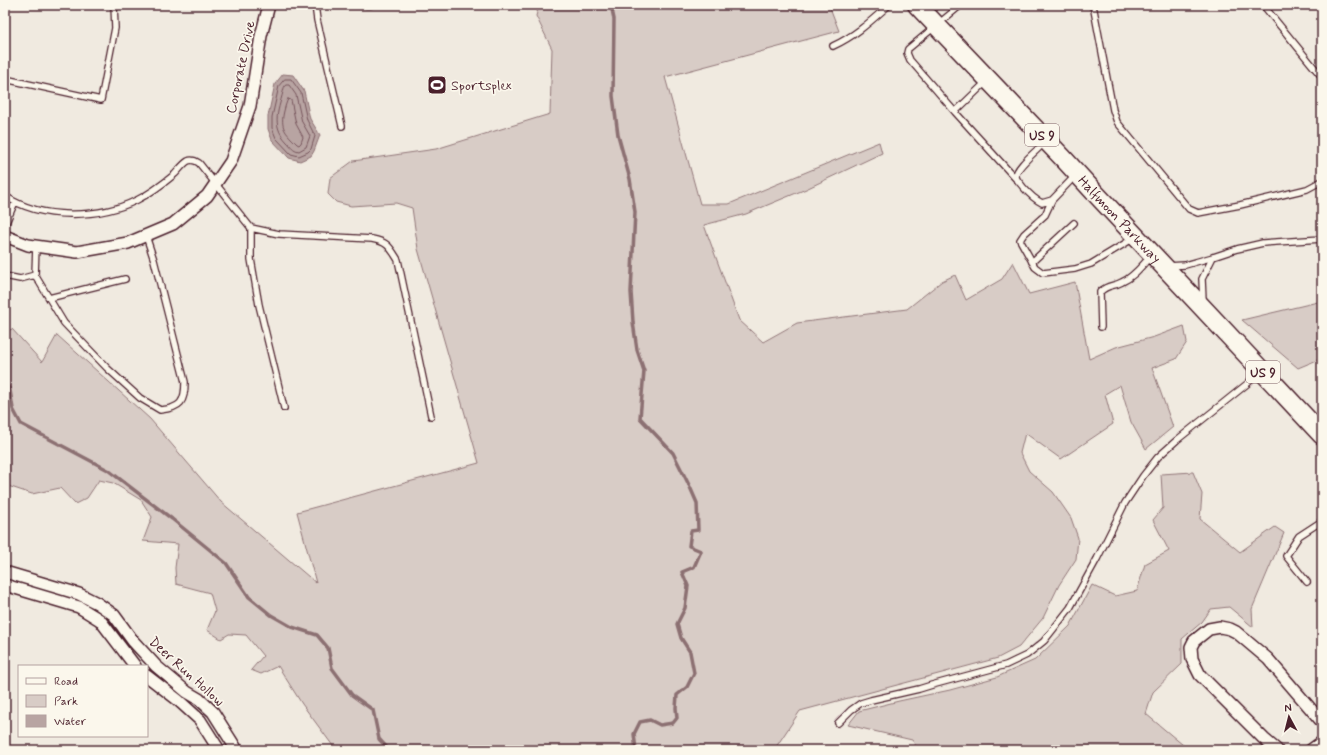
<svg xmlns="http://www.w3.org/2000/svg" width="1327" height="755" viewBox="0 0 1327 755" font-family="Mynerve,sans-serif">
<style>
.green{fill:#d8ccc6;stroke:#917678}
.water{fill:#b8a4a2;stroke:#8c6f72}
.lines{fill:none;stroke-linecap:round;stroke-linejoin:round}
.shore{stroke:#76545b;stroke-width:1}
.stream{stroke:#8c6f72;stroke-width:3.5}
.lane-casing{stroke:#4a1f2b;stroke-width:8}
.street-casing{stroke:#4a1f2b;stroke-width:14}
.primary-casing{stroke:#4a1f2b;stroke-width:21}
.lane{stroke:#fbf7ec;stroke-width:5.5}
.street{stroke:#fbf7ec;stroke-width:11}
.primary{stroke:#fbf7ec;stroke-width:18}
.labels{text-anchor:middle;stroke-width:3.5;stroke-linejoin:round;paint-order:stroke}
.shield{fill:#fbf7ec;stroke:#7f6065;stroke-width:1}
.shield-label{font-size:13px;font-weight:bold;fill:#4a1f2b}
.street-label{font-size:14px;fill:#4a1f2b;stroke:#fbf7ec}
.poi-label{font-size:14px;fill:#4a1f2b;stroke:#fbf7ec;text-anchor:start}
</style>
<rect width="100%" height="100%" fill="#f0eae0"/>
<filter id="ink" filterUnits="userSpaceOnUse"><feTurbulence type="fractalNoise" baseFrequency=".025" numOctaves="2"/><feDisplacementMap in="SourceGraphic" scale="8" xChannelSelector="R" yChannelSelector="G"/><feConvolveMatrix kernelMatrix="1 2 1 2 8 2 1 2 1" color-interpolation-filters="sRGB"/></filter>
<g filter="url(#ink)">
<path class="green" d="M539 5H829L839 31 665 77 700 204H729L879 142 882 153 806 189 746 214 704 225 739 320 763 342 797 323 907 309 942 281 955 275 966 300 1002 279 1013 262 1029 294 1075 282 1089 359 1116 347 1154 337 1184 326 1187 342 1176 359 1152 368 1173 427 1146 449 1131 422 1120 385 1105 394 1113 424 1061 459 1025 433 1020 453 1029 471 1053 492 1071 518 1078 538 1076 559 1059 585 1043 618 1019 647 998 658 800 711 774 750H334L333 746 302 704 278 666 261 674 251 670 263 656 246 635 229 634 221 639 207 630 215 611 210 593 176 584 175 568 178 544 143 541 152 517 141 500 113 483 99 480 87 498 75 504 60 488 32 494 5 485V332L12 329 42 362 57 335 150 419 221 502 316 583 297 512 479 463 418 249 412 208 396 203 351 206 336 202 328 194 330 178 353 161 436 149 550 114 552 49 536 16Z
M1322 301V358L1298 368 1242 320Z
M1193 472 1202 494 1200 519 1240 552 1275 527 1284 533 1252 609 1253 627 1229 607 1211 609 1202 622 1182 639V664L1153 692 1146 714 1189 750H919L912 740 848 725 859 711 899 701 950 690 997 677 1035 660 1070 626 1092 585 1115 596 1137 591 1145 564 1169 551 1153 520 1163 508 1161 474Z"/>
<path class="water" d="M283 74 293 75 304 91 310 119 320 135 314 151 311 156 300 161 289 158 272 140 268 129V116L275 84Z"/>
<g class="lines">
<path class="shore" d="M285 79H291L301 93 307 120 315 136 311 149 308 152 299 156 291 154 276 138 272 128V117L279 86Z
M286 85H289L296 95 302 122 310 136 306 147 299 151C293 150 291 146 287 142 270 124 279 110 284 88Z
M288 99 291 100 296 124 303 137 301 143 299 145 297 144C285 132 280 128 284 111 285 107 286 103 288 99Z"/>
<path class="stream" d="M611 5 614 19 613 96 618 135 630 179 635 212 631 292 633 322 637 350 644 371 640 418 673 453 690 487 697 503 698 530 691 531 689 546 701 551 694 567 682 572 688 586 685 608 677 624 681 638 690 652 694 673 687 687 677 695 676 708 677 718 673 723 660 725 650 720 640 722 634 734 636 750
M5 381 10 390 13 409 21 424 108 470 172 519 226 563 249 597 271 615 292 627 317 635 328 648 332 668 352 695 373 710 379 739 389 750"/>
<g class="lane-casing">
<path id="lane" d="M315 5 317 20 342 126
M367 5H370
M1092 5 1094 10 1113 110 1117 122 1189 209 1198 213 1240 205 1307 189 1322 181
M1263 5 1322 77
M833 46C855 36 871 21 889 5
M5 79 101 100 115 28 114 5
M987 81 955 112 1016 179
M955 112 910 60 907 53 908 49 961 5
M1045 142C1039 149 1014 168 1016 177 1017 181 1021 184 1023 187 1029 194 1034 199 1042 203L1052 200 1076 175
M5 196C41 220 99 219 137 200 151 193 163 184 175 174 179 170 183 164 188 161 192 159 196 161 199 163L251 228 279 234 372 239C388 242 390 247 398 260L431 416
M1052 200 1045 215 1024 234 1020 240 1035 267 1043 273 1075 269 1091 264 1134 238
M5 225 15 202
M251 228V259L259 305 284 408
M36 246 35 275 64 323 107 368 140 398 160 410C181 408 185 402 185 382L154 260 146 236
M1032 262 1074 223
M1168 266 1185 265 1213 257 1237 249 1263 243 1322 239
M5 276 20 279 35 275
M49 298 125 279
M1203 301 1202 279 1213 257
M1101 327 1100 292C1108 284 1113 287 1122 282 1134 277 1142 265 1151 256
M1307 582 1286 556 1299 536 1322 521
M838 723 851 710 861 703 871 700 919 689 932 685 1006 665 1027 655 1044 641 1070 608 1097 559 1125 503 1143 476 1158 457 1177 440 1247 384 1253 378 1257 369"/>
</g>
<g class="street-casing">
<path id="street" d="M5 236 28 245 77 252 128 243 173 224 207 196 231 161 250 106 261 36 269 5
M5 572 79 594 97 603 114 615 133 641 156 666 187 692 199 699 213 712 237 750
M5 585 79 607 100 620 135 666
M147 676 178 700 200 720 219 750
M1277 750 1264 739 1200 675 1192 659 1191 647 1194 641 1209 629 1220 627 1230 629 1236 632 1268 659 1322 722
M1311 750 1322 742"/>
</g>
<g class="primary-casing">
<g id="primary">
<path id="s1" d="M917 5 1063 158 1096 194 1322 435"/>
</g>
</g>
<use href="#lane" class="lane"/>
<use href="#street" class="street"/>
<use href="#primary" class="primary"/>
</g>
</g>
<defs>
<g id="stadium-square" transform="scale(1)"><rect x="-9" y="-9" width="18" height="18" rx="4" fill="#4a1f2b" stroke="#fbf7ec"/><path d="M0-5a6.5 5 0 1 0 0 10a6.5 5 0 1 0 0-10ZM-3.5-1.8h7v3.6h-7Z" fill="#fff"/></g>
</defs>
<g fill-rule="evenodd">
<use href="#stadium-square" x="437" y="85"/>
</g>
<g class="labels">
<g class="shield">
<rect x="1025" y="124" width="34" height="22" rx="3"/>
<rect x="1246" y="361" width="34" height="22" rx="3"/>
</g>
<g class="shield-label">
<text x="1042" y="140">US 9</text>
<text x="1263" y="377">US 9</text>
</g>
<g class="street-label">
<text transform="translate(240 67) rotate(-78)" y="5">Corporate Drive</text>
<text dy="5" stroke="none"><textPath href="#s1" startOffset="295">Halfmoon Parkway</textPath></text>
<text transform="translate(187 671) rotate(42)" y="5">Deer Run Hollow</text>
</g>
<g class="poi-label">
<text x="451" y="90">Sportsplex</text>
</g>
</g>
<rect width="1327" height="755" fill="none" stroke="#fbf7ec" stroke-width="20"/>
<rect x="10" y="10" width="1307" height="735" fill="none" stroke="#4a1f2b" stroke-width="1.5" filter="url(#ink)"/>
<rect x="18" y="665" width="130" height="72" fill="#fbf7ec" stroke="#b4a19f"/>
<rect x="26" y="678" width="20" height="6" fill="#fbf7ec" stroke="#b4a19f"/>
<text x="54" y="685" font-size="12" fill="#4a1f2b">Road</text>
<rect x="26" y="695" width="20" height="12" fill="#d8ccc6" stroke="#b4a19f"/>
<text x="54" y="705" font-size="12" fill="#4a1f2b">Park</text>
<rect x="26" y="715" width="20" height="12" fill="#b8a4a2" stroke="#b4a19f"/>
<text x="54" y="725" font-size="12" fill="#4a1f2b">Water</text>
<g transform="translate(1289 717) rotate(353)" stroke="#fbf7ec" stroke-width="3" paint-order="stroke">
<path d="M0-3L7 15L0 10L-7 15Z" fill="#4a1f2b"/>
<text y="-6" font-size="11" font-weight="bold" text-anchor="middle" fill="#4a1f2b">N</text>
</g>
</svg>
